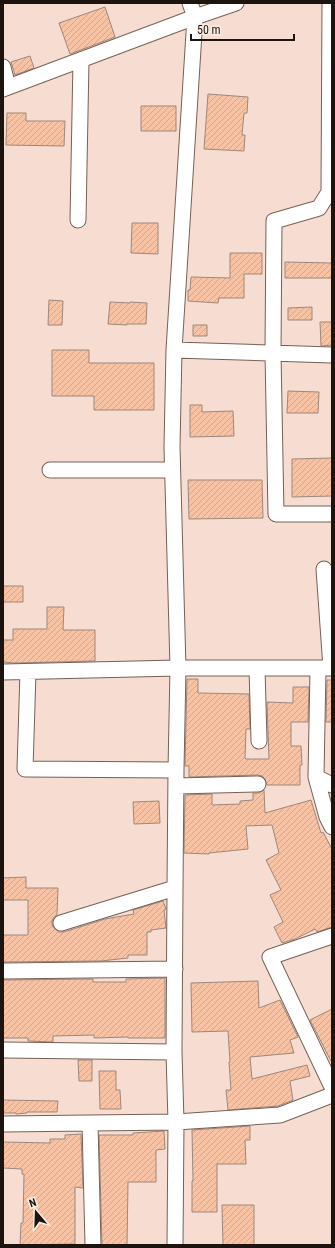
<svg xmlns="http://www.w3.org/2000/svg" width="335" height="1248" viewBox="0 0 335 1248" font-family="'Roboto Condensed',sans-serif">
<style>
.building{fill:url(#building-hatch);stroke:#9e877b}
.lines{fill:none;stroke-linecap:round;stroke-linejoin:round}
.minor-casing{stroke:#766055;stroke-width:17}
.minor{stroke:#fff;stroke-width:15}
</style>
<defs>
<pattern id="building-hatch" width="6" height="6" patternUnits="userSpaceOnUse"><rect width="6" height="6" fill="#f8c2a4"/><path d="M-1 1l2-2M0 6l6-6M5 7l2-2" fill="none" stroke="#d4a68c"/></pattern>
</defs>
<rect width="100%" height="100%" fill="#f7ddd1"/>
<path class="building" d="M105 7 115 37 70 54 59 23Z
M30 56 34 68 15 75 11 62Z
M208 94 248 97 247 113H244L242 135H245L244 151 204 149Z
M141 106H176V131H141Z
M7 113H26V121H65L64 146 6 145Z
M132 223H158V254L131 253Z
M230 253H262V274H244V298H219L218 303 188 301V290H190L191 277 230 278Z
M285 262 332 263V278H285Z
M49 300 63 301 62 325H48Z
M110 302 130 303V302L147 303 146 324H127V325L108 324Z
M312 307V320H288V308Z
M320 322H332V345L321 346Z
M193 325H207V336H193Z
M52 350H89V363H154V410H94V396H52Z
M288 391 319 392 318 413H287Z
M190 405H202V412L233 411 234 436 190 437Z
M332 458V496L292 497V459Z
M188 480H262L263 518 189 519Z
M3 586H23V602H3Z
M47 607H64L63 630H95V661L13 663 3 662V640H13V629H47Z
M187 679H198V693L249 694 250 729H246L245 758 246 759H269L267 702 293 703V687H309L308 722H291V746H301L302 765H300V785H267L265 779 262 776 258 775 189 777V766H185Z
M327 680H332V722H326Z
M264 790 265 813 311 800 321 833 323 832 332 849V927L317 932 315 929 295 939 282 943 274 927 283 922 270 895 281 890 266 860 279 853 272 825 246 826 248 849 209 853V854L184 853 185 795 212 794V805L240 804V801L253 800V793H259Z
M159 801 160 823 134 824 133 802Z
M26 877V888H58L57 915 54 917 52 921V925L55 929 59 932H64L105 919 134 914 133 910 163 901 166 909 164 910 166 928 151 930V932H147V955H128V958L101 961 3 962V935H28V900H3V878Z
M165 978V1038H128V1037L94 1038V1035L53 1036V1042L28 1041V1038H3V980L93 979V982H126V979Z
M258 981 259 1008 280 1000 298 1037 290 1040 294 1053 250 1057 252 1079 307 1065 310 1076 290 1081 293 1100 278 1106 228 1110 226 1090H231L229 1062H230L228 1031 192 1032 191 983Z
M332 1009V1063L310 1020Z
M78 1060H92V1081H79Z
M99 1071H116V1090H120L121 1109H100Z
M3 1100 58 1101 57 1112H27V1113L16 1114V1113H3Z
M250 1126V1140H245L246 1164H217V1212H192V1181H193L192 1130Z
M164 1131 165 1149 156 1150V1182H128L127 1245H102L99 1135H133V1133Z
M81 1134 83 1188 75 1187V1244L20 1245 21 1223H23L24 1174H22V1169L3 1168V1142L50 1143V1139H65V1135Z
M222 1205H254V1245H223Z"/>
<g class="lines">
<g class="minor-casing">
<path id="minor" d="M330 3 329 192 319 208 274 221 273 353 276 514H332
M3 67 8 87
M3 89 195 17 236 3
M78 220 81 60
M174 350 332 355
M50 470H172
M324 569 331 668
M257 668 259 741
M318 669 316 777 327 817 332 827
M3 672 178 668H332
M28 672 25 769 176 770
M316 777 332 785
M177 786 258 784
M61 923 175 888
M332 936 270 957 332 1087
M3 971 175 969
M3 1050 174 1052
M90 1123 93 1245
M3 1124 176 1122 280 1115 332 1095
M175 1245 176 1122 174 1052 175 888 176 770 178 668 172 447 174 350 195 17 190 3"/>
</g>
<use href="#minor" class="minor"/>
</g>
<rect width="335" height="1248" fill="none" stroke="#1d1410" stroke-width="8"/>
<g transform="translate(36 1212) rotate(341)" stroke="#fcede5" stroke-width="3" paint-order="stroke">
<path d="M0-3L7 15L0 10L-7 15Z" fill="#1d1410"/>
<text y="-6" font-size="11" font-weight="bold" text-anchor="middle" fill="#1d1410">N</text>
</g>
<path d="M191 34v6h103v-6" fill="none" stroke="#1d1410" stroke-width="2"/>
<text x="197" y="34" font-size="12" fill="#1d1410" stroke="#fcede5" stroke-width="3" paint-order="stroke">50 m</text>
</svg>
